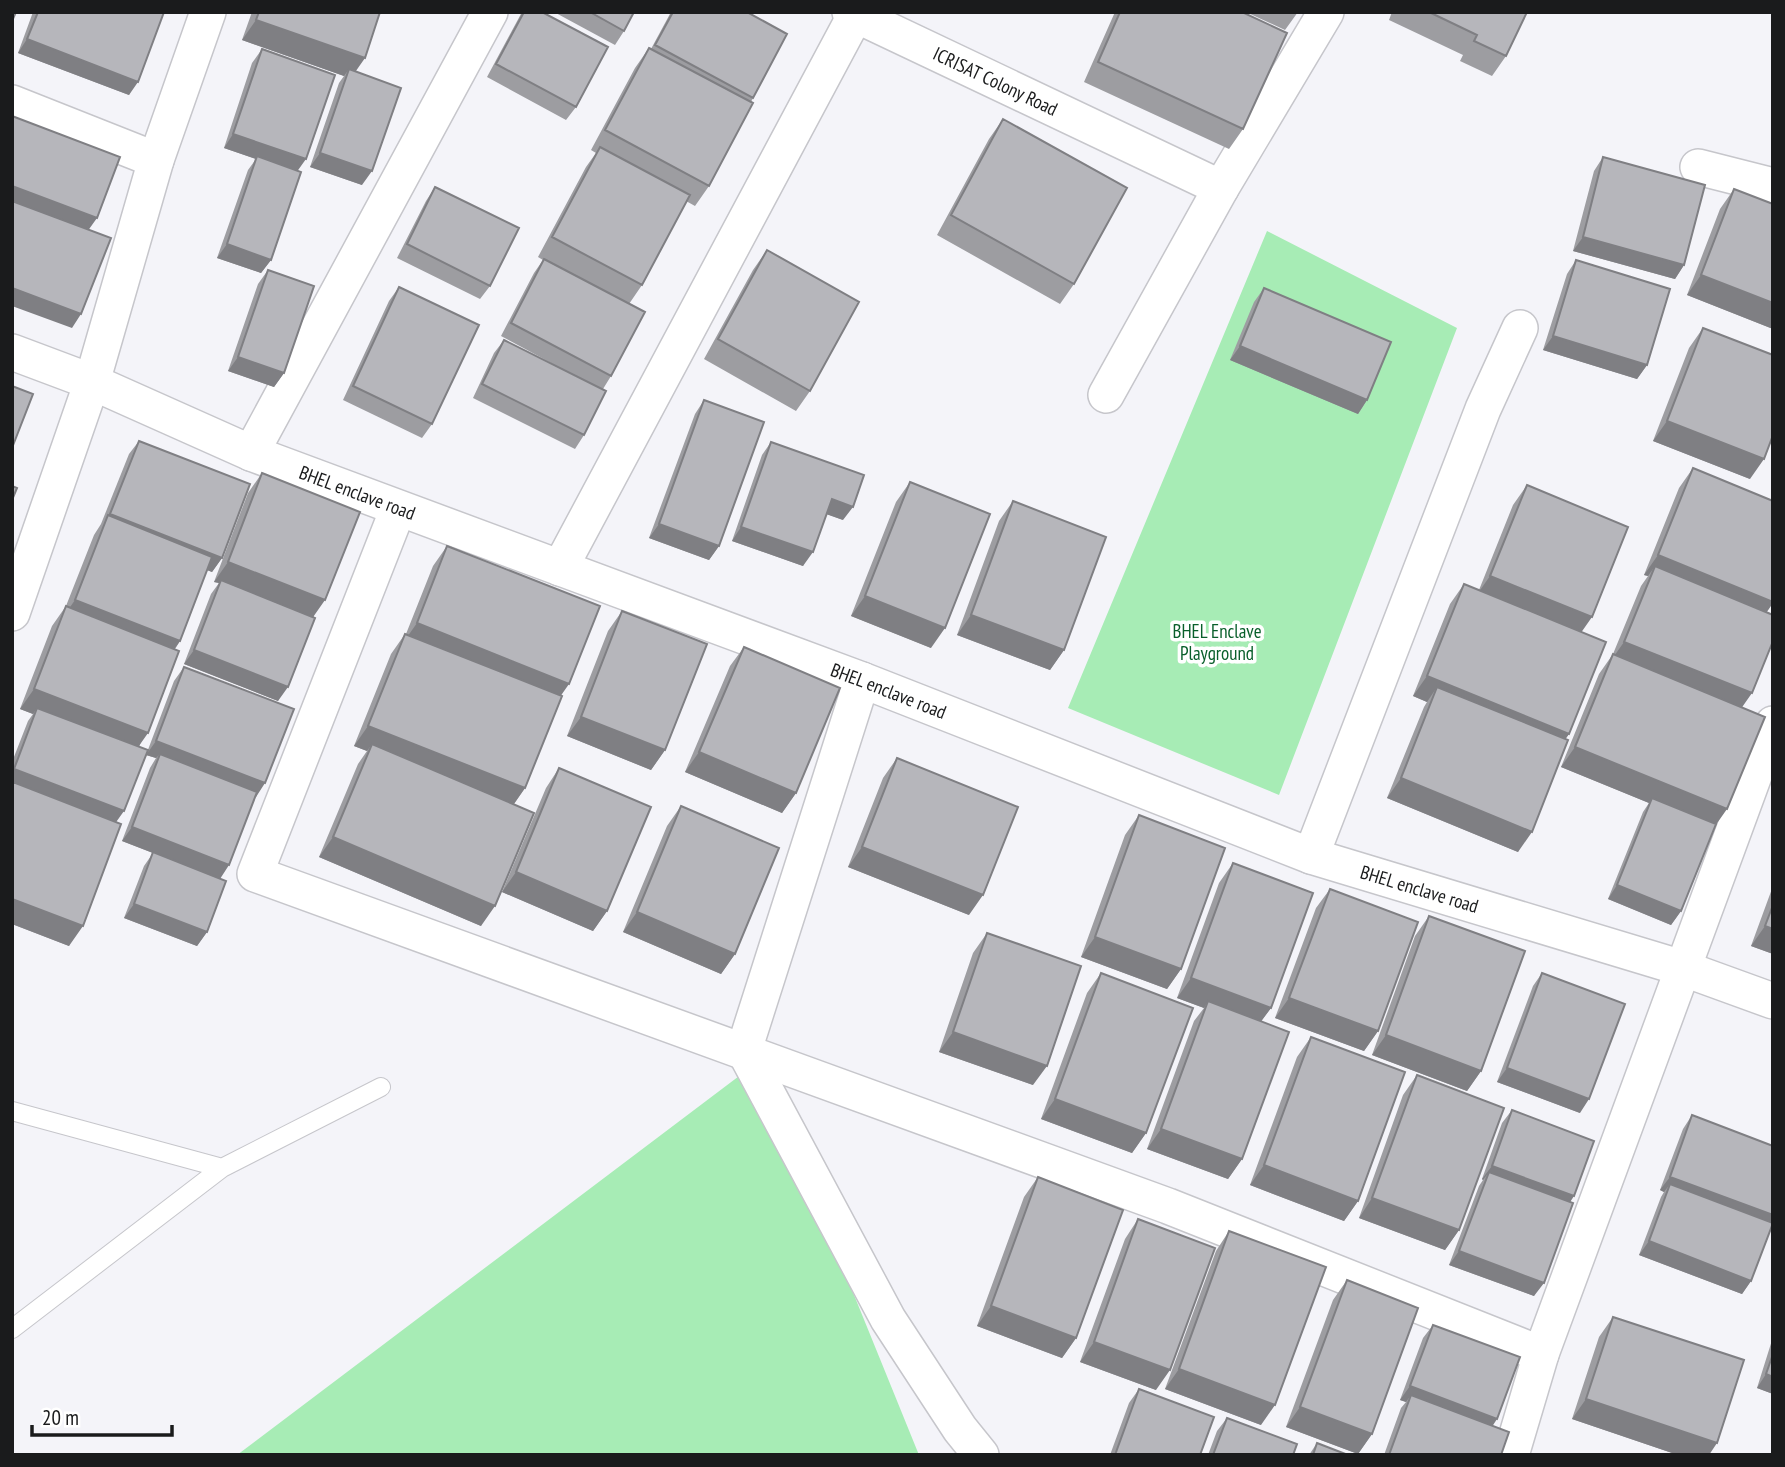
<svg xmlns="http://www.w3.org/2000/svg" width="1785" height="1467" viewBox="0 0 1785 1467" font-family="'PT Sans Narrow',sans-serif">
<style>
.green{fill:#a7ecb5}
.lines{fill:none;stroke-linecap:round;stroke-linejoin:round}
.service-casing{stroke:#c6c6cb;stroke-width:20}
.minor-casing{stroke:#c6c6cb;stroke-width:38}
.service{stroke:#fff;stroke-width:18}
.minor{stroke:#fff;stroke-width:35}
.wall{fill:#9d9da1}
.shaded-wall{fill:#7f7f83}
.building{fill:#b6b6bb;stroke:#7f7f83;stroke-width:2}
.labels{text-anchor:middle;stroke-width:7;stroke-linejoin:round;paint-order:stroke}
.street-label{font-size:19px;fill:#1a1b1c;stroke:#fff}
.park-label{font-size:19px;fill:#095f2b;stroke:#fff}
</style>
<rect width="100%" height="100%" fill="#f4f4f9"/>
<path class="green" d="M1267 231 1457 328 1279 795 1068 708Z
M759 1061 919 1455H237Z"/>
<g class="lines">
<g class="service-casing">
<path id="service" d="M12 1111 222 1168
M12 1329 222 1168 381 1087"/>
</g>
<g class="minor-casing">
<g id="minor">
<path id="s1" d="M850 12 1221 188 1326 12"/>
<path d="M12 103 156 160"/>
<path d="M1698 167 1773 186"/>
<path id="s2" d="M12 352 92 382 251 453 862 680 1311 856 1682 968 1773 1001"/>
<path d="M1106 395 1221 188"/>
<path d="M251 453 490 12"/>
<path d="M398 509 255 874 1168 1206 1541 1354"/>
<path d="M560 568 857 12"/>
<path d="M12 613 92 382 156 160 208 12"/>
<path d="M862 680 744 1050 888 1319 960 1429 981 1455"/>
<path d="M1311 856 1483 409 1520 328"/>
<path d="M1511 1455 1541 1354 1773 724"/>
</g>
</g>
<use href="#service" class="service"/>
<use href="#minor" class="minor"/>
</g>
<path class="wall" d="M33 12H164L129 95 18 53Z
M252 12H380L355 71 362 185 310 167 339 83 344 76 242 40Z
M522 12H542L576 107 566 120 487 77Z
M554 12H634L624 31 615 45Z
M671 12H747L753 98 709 186 695 206 686 201 642 285 629 304 611 376 603 389 584 435 575 449 473 398 494 353 504 340 555 365 501 336 534 273 543 260 538 257 586 167 596 153 591 150 635 68 649 48 651 49Z
M1115 12H1242L1243 129 1229 149 1084 82Z
M1246 12H1298L1285 30Z
M1392 12H1527L1506 56 1492 76 1460 61 1463 55 1389 20Z
M262 49 298 170 271 260 261 273 217 258 248 170 256 159 224 148 252 63Z
M1003 119 1074 284 1060 304 937 235 989 139Z
M1603 157 1684 265 1675 279 1573 251 1594 171Z
M435 187 490 286 480 299 397 258 426 201Z
M1734 189 1773 204V329L1687 295 1720 209Z
M767 250 810 391 796 411 704 359 753 270Z
M1576 260 1647 365 1637 379 1543 350 1567 274Z
M268 270 284 373 274 387 228 371 258 284Z
M399 287 432 424 422 438 343 400 389 301Z
M1264 288 1367 400 1358 414 1230 360 1254 302Z
M1703 328 1750 479 1653 441 1689 348Z
M704 400 719 546 709 560 649 538 695 414Z
M139 441 222 558 212 572 207 570 180 641 175 649 139 747 116 822 69 946 12 924V762L28 721 33 714 20 709 52 626 66 606 94 535 101 524 129 454Z
M771 442 843 520 827 514 803 566 732 541 762 455Z
M1693 468 1766 613 1742 707 1714 829 1681 911 1671 925 1608 899 1643 812 1649 803 1561 767 1599 674 1613 654 1641 586 1648 576 1644 575 1679 488Z
M262 473 314 617 278 701 184 664 211 594 219 583 214 582 248 493Z
M910 482 931 648 851 616 896 502Z
M1527 485 1582 632 1569 734 1565 739 1518 852 1387 798 1424 707 1427 702 1413 696 1450 604 1464 584 1479 590 1513 505Z
M1013 501 1064 650 1050 670 957 635 999 521Z
M447 546 561 696 525 788 514 804 481 926 319 857 358 764 367 751 354 746 391 654 405 634H406L433 566Z
M622 611 665 750 651 770 567 736 608 631Z
M744 647 796 793 782 813 685 772 730 666Z
M184 667 255 797 220 878 207 932 197 946 124 918 144 866 153 853 122 841 150 768 156 758 146 755 174 681Z
M897 758 969 915 848 867 883 778Z
M559 768 607 911 593 931 502 892 546 788Z
M681 806 735 954 721 974 623 932 667 826Z
M1139 815 1181 969 1167 989 1081 957 1125 835Z
M1233 863 1271 1008 1261 1021 1242 1159 1228 1179 1147 1149 1194 1021 1204 1008 1177 998 1219 883Z
M1773 886V954L1751 946Z
M1330 889 1378 1031 1364 1051 1275 1018 1316 908Z
M1429 916 1481 1071 1467 1091 1372 1055 1415 936Z
M987 933 1033 1085 939 1052 973 953Z
M1101 973 1146 1133 1132 1153 1041 1119 1087 993Z
M1542 973 1580 1113 1497 1082 1533 986Z
M1311 1037 1358 1201 1344 1221 1250 1185 1297 1057Z
M1417 1075 1459 1230 1445 1250 1359 1218 1403 1095Z
M1512 1110 1570 1202 1534 1296 1449 1265 1479 1186 1483 1180 1482 1179 1502 1123Z
M1692 1115 1751 1281 1742 1294 1639 1255 1661 1197 1664 1192 1660 1190 1683 1129Z
M1038 1177 1076 1338 1062 1358 977 1326 1024 1197Z
M1138 1219 1156 1390 1080 1362 1125 1239Z
M1229 1231 1261 1425 1165 1389 1216 1251Z
M1347 1280 1372 1434 1358 1454 1286 1427 1333 1300Z
M1613 1317 1709 1455H1678L1572 1419 1599 1337Z
M1433 1325 1492 1426 1501 1455H1384L1401 1408 1406 1402 1400 1400 1423 1338Z
M1773 1337V1394L1757 1388Z
M1139 1389 1200 1455H1110L1129 1403Z
M1227 1418 1293 1455H1208L1217 1431Z
M1317 1443 1348 1455H1309Z"/>
<path class="shaded-wall" d="M256 20 365 58 351 78 349 69 344 76 242 40Z
M27 39 138 82 129 95 18 53Z
M233 134 306 159 296 173 257 156 256 159 224 148Z
M320 153 372 171 362 185 310 167Z
M12 186 97 218 87 232 12 203Z
M1583 237 1684 265 1675 279 1573 251Z
M227 244 271 260 261 273 217 258Z
M1701 275 1773 303V329L1687 295Z
M12 288 81 314 72 328 12 306Z
M1553 336 1647 365 1637 379 1543 350Z
M1240 346 1367 400 1358 414 1230 360Z
M238 357 284 373 274 387 228 371Z
M1667 421 1764 459 1750 479 1653 441Z
M832 499 853 507 843 520 823 513Z
M110 514 222 558 212 572 103 528 106 519Z
M659 524 719 546 709 560 649 538Z
M741 527 813 552 803 566 732 541Z
M1658 555 1773 602V603L1760 622 1655 566 1648 576 1644 575Z
M228 562 325 600 311 620 221 580 219 583 214 582Z
M1490 576 1592 617 1578 637 1476 596Z
M865 596 945 628 931 648 851 616Z
M75 600 180 641 166 661 61 620Z
M971 615 1064 650 1050 670 957 635Z
M417 623 569 684 555 704 403 643Z
M1624 642 1752 693 1738 713 1610 662Z
M194 650 288 687 278 701 184 664Z
M1427 676 1569 734 1555 754 1437 687 1427 702 1413 696Z
M34 689 148 733 134 753 37 708 33 714 20 709Z
M581 717 665 750 651 770 567 736Z
M368 726 525 788 511 808 372 744 367 751 354 746Z
M156 741 265 783 256 797 160 754 156 758 146 755Z
M1575 747 1727 809 1713 829 1652 798 1649 803 1561 767Z
M699 752 796 793 782 813 685 772Z
M14 769 124 811 114 825 12 783V771Z
M1401 778 1532 832 1518 852 1387 798Z
M132 827 229 865 220 879 122 841Z
M333 837 495 906 481 926 319 857Z
M862 847 983 895 969 915 848 867Z
M516 872 607 911 593 931 502 892Z
M1617 885 1681 911 1671 925 1608 899Z
M12 899 83 926 69 946 12 924Z
M134 904 207 932 197 946 124 918Z
M637 912 735 954 721 974 623 932Z
M1765 926 1773 929V954L1751 946Z
M1095 937 1181 969 1167 989 1081 957Z
M1191 978 1271 1008 1257 1027 1208 1001 1204 1008 1177 998Z
M1289 998 1378 1031 1364 1051 1275 1018Z
M953 1032 1047 1066 1033 1085 939 1052Z
M1386 1035 1481 1071 1467 1091 1372 1055Z
M1507 1068 1589 1099 1580 1113 1497 1082Z
M1055 1099 1146 1133 1132 1153 1041 1119Z
M1161 1129 1242 1159 1228 1179 1147 1149Z
M1264 1165 1358 1201 1344 1221 1250 1185Z
M1492 1166 1574 1196 1565 1210 1489 1172 1483 1180 1482 1179Z
M1670 1177 1773 1215V1223L1670 1184 1664 1192 1660 1190Z
M1372 1198 1459 1230 1445 1250 1359 1218Z
M1649 1241 1751 1281 1742 1294 1639 1255Z
M1459 1251 1544 1283 1534 1296 1449 1265Z
M991 1306 1076 1338 1062 1358 977 1326Z
M1094 1342 1170 1370 1156 1390 1080 1362Z
M1179 1369 1275 1405 1261 1425 1165 1389Z
M1766 1374 1773 1377V1394L1757 1388Z
M1410 1386 1497 1419 1488 1433 1411 1395 1406 1402 1400 1400Z
M1586 1399 1717 1443 1709 1455H1678L1572 1419Z
M1300 1407 1372 1434 1358 1454 1286 1427Z"/>
<path class="building" d="M12 12H16L12 21Z
M38 12H164L138 82 27 39Z
M259 12H380L365 58 256 20Z
M524 12H542L608 47 576 107 496 64Z
M590 12H634L624 31Z
M673 12H747L787 34 753 98 655 45Z
M1120 12H1242L1287 33 1243 129 1098 62Z
M1429 12H1527L1506 56 1474 41 1477 35Z
M649 48 753 103 709 186 605 130Z
M262 49 335 75 306 159 233 134Z
M349 69 401 88 372 171 320 153Z
M12 116 120 157 97 218 12 186Z
M1003 119 1127 188 1074 284 951 215Z
M600 147 690 195 642 285 552 237Z
M257 156 301 172 271 260 227 244Z
M1603 157 1705 185 1684 265 1583 237Z
M435 187 519 228 490 286 407 244Z
M1734 189 1773 204V303L1701 275Z
M12 201 111 238 81 314 12 288Z
M767 250 859 302 810 391 718 339Z
M544 259 645 312 611 376 511 323Z
M1576 260 1670 289 1647 365 1553 336Z
M268 270 314 286 284 373 238 357Z
M399 287 479 325 432 424 353 386Z
M1264 288 1391 342 1367 400 1240 346Z
M1703 328 1773 355V435L1764 459 1667 421Z
M504 340 606 391 584 435 482 384Z
M12 386 33 394 12 448Z
M704 400 764 422 719 546 659 524Z
M139 441 250 484 222 558 110 514Z
M771 442 864 475 853 507 832 499 813 552 741 527Z
M1693 468 1773 501V602L1658 555Z
M262 473 360 512 325 600 228 562Z
M910 482 990 514 945 628 865 596Z
M1527 485 1628 527 1592 617 1490 576Z
M12 486 17 488 12 500Z
M1013 501 1106 537 1064 650 971 615Z
M108 515 212 557 180 641 75 600Z
M447 546 600 606 569 684 417 623Z
M1655 566 1773 615V641L1752 693 1624 642Z
M221 580 315 618 288 687 194 650Z
M1464 584 1606 642 1569 734 1427 676Z
M66 606 179 651 148 733 34 689Z
M622 611 707 644 665 750 581 717Z
M405 634 562 696 525 788 368 726Z
M744 647 840 688 796 793 699 752Z
M1613 654 1765 717 1727 809 1575 747Z
M184 667 294 709 265 783 156 741Z
M1437 687 1568 740 1532 832 1401 778Z
M37 708 148 750 124 811 14 769Z
M372 744 534 813 495 906 333 837Z
M160 754 257 792 229 865 132 827Z
M897 758 1018 807 983 895 862 847Z
M559 768 651 807 607 911 516 872Z
M13 782 121 824 83 926 12 899Z
M1652 798 1716 824 1681 911 1617 885Z
M681 806 779 848 735 954 637 912Z
M1139 815 1225 848 1181 969 1095 937Z
M153 852 226 881 207 932 134 904Z
M1233 863 1313 893 1271 1008 1191 978Z
M1330 889 1418 922 1378 1031 1289 998Z
M1773 905V929L1765 926Z
M1429 916 1525 951 1481 1071 1386 1035Z
M987 933 1081 966 1047 1066 953 1032Z
M1101 973 1193 1008 1146 1133 1055 1099Z
M1542 973 1625 1004 1589 1099 1507 1068Z
M1208 1001 1289 1032 1242 1159 1161 1129Z
M1311 1037 1405 1072 1358 1201 1264 1165Z
M1417 1075 1504 1108 1459 1230 1372 1198Z
M1512 1110 1594 1141 1574 1196 1492 1166Z
M1692 1115 1773 1146V1215L1670 1177Z
M1489 1172 1573 1203 1544 1283 1459 1251Z
M1038 1177 1123 1210 1076 1338 991 1306Z
M1670 1184 1773 1223 1751 1281 1649 1241Z
M1138 1219 1215 1248 1170 1370 1094 1342Z
M1229 1231 1326 1267 1275 1405 1179 1369Z
M1347 1280 1418 1308 1372 1434 1300 1407Z
M1613 1317 1744 1360 1717 1443 1586 1399Z
M1433 1325 1520 1357 1497 1419 1410 1386Z
M1773 1354V1377L1766 1374Z
M1139 1389 1214 1417 1200 1455H1115Z
M1411 1395 1509 1432 1501 1455H1389Z
M1227 1418 1297 1444 1293 1455H1213Z
M1317 1443 1348 1455H1313Z"/>
<g class="labels">
<g class="street-label">
<text dy="7" stroke="none"><textPath href="#s1" startOffset="161">ICRISAT Colony Road</textPath></text>
<text dy="7" stroke="none"><textPath href="#s2" startOffset="373">BHEL enclave road</textPath></text>
<text dy="7" stroke="none"><textPath href="#s2" startOffset="940">BHEL enclave road</textPath></text>
<text dy="7" stroke="none"><textPath href="#s2" startOffset="1507">BHEL enclave road</textPath></text>
</g>
<g class="park-label">
<text x="1217" y="638">BHEL Enclave<tspan x="1217" dy="22">Playground</tspan></text>
</g>
</g>
<rect width="1785" height="1467" fill="none" stroke="#1a1b1c" stroke-width="28"/>
<path d="M32 1425v10h140v-10" fill="none" stroke="#1a1b1c" stroke-width="3.5"/>
<text x="42" y="1425" font-size="21" fill="#1a1b1c" stroke="#ffffff" stroke-width="5" paint-order="stroke">20 m</text>
</svg>
